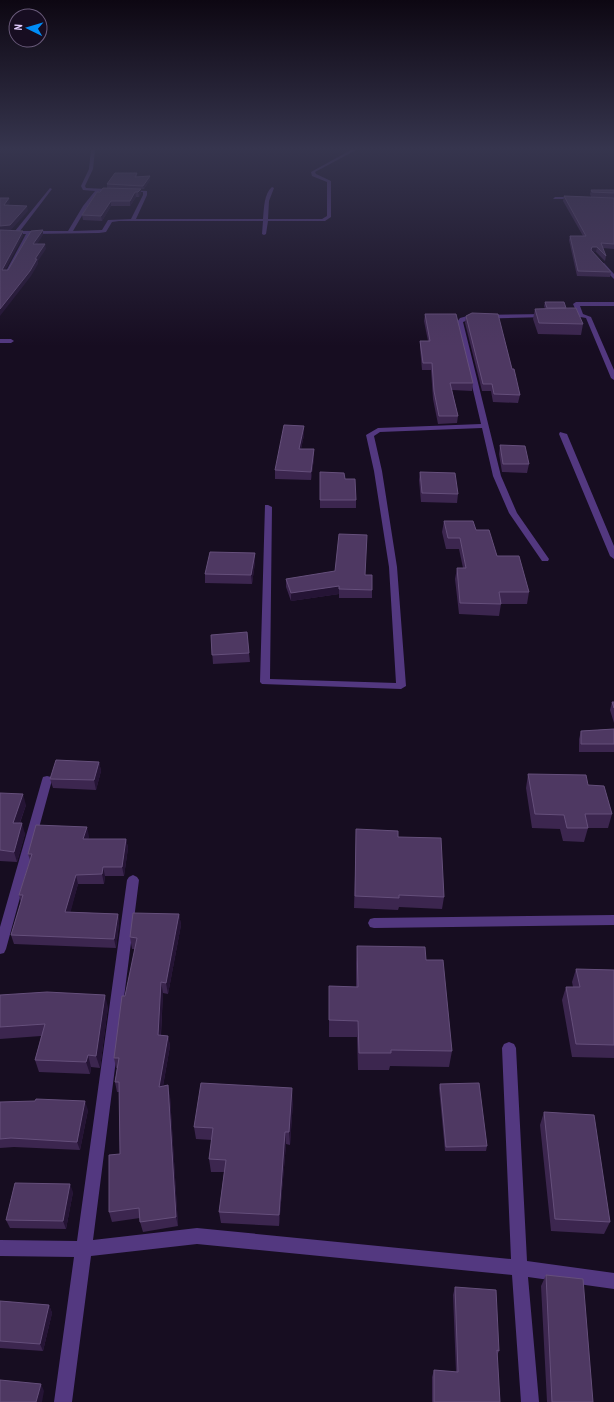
<svg xmlns="http://www.w3.org/2000/svg" width="614" height="1402" viewBox="0 0 614 1402" font-family="'PT Sans Narrow',sans-serif">
<style>
.lines{fill:none;stroke-linecap:round;stroke-linejoin:round}
.minor{fill:#533880;fill-rule:evenodd}
.wall{fill:#3c264f}
.shaded-wall{fill:#251435}
.building{fill:#4e3862;stroke:#654f7b}
</style>
<rect width="100%" height="100%" fill="#170d21"/>
<g class="lines">
<path class="minor" d="M91 150H95L93 169 85 186 86 188 147 191V195L136 219H263C264 209 264 193 272 187L274 188 269 201 268 219H322L327 216V182L312 176 311 172 351 150H356L315 172 316 174 331 181V217L325 221H268L266 234 264 235 262 234 263 221H119L112 222 106 232 99 233 31 234 9 274 4 275 26 234H0V232L15 231 50 188 52 189 20 231H68L83 206 95 191 83 190 81 186 89 169ZM100 191 143 192V195L131 219 108 220 102 230 73 231 87 207Z
M555 197H576L578 198 576 199H553Z
M600 263H604L614 274V279L600 265Z
M614 302V306H580L583 314 591 317 614 370V380L611 378 586 318 564 314 567 312 577 313 573 304 576 302Z
M549 314V316L547 317 471 319 463 322 501 476 517 513 549 559 548 561H542L509 513 493 476 482 428 380 432 374 436 382 471 397 567 406 686 401 689 262 684 260 682 265 505H268L272 507 270 679 396 683 389 567 374 471 366 435 378 428 481 424 457 322 460 318 471 315Z
M0 339H11L14 341 11 343H0Z
M560 432 567 434 614 546V559L610 556 559 434Z
M47 776 51 777 52 780 6 949 4 953 0 954V927L42 780 43 777Z
M133 875 137 877 139 880 93 1240 197 1228 511 1259 502 1048 504 1044 509 1042 514 1044 516 1048 527 1261 614 1273V1289L528 1277 539 1402H521L512 1275 197 1244 91 1256 72 1402H54L74 1257 0 1256V1240L77 1241 127 880 129 877Z
M614 915V925L374 928 370 927 368 923 370 919 374 918Z"/>
</g>
<path class="wall" d="M137 173V177L150 180 144 189H141V193L139 197H136L130 206H111L102 221 83 220 82 215 100 192 107 188V184Z
M591 190H614V198L591 197 590 194Z
M564 196 614 198V249L603 248 606 256 605 261 596 252H593L611 272 610 277 577 276 569 240 570 236H583L563 201Z
M545 302 566 308 583 324 581 335 538 334 533 319 535 309H545L544 306Z
M425 314 473 383 472 391 452 390 458 416 457 423 438 424 433 399 431 370H422L420 348V341H428L424 321Z
M466 316 520 395 518 403 493 402 491 391H482L465 323Z
M304 435 301 449H314V458L311 480 275 479V470Z
M500 445 529 464 527 473 502 472 499 454Z
M320 472 345 479 356 500V508H320Z
M420 472 458 494 457 503 421 502 419 480Z
M444 521 476 530 497 556 529 592 527 604H501L499 616 459 614 455 579 457 568H463L459 549H446L442 532Z
M255 553V562L252 584 205 583V574Z
M365 575 372 590V598H339V594L291 601 286 587V579Z
M211 635 249 653 250 662 213 664Z
M612 702H614V723L610 710Z
M614 729V752H579V739L581 731Z
M99 762 101 771 96 790 53 788 50 779Z
M528 774 588 785 612 814 608 828H588L584 842 563 841 560 829 532 828 526 788Z
M0 793 26 805 20 823 25 834 17 862 0 861Z
M89 836 88 839H126L128 848 124 876H105L104 884H78L70 912 118 914 119 924 116 948 14 944 11 935 21 903 19 895 30 860 28 854Z
M398 837 444 897 442 909 399 907 398 910 354 908 356 841Z
M179 914 181 925 168 994 163 993 161 1035 168 1036 170 1046 163 1086 170 1096 178 1226 143 1232 140 1222V1218L112 1222 109 1212 120 1154 119 1092H117L115 1082 117 1068H116L114 1058 125 996 135 949H132L130 937Z
M357 946 426 960 452 1051 449 1067 390 1066 389 1070H358L357 1037H329V986L356 987V963Z
M576 969 614 970V1058L572 1057 562 1000 566 987H573L572 982Z
M0 995 108 1007 100 1068 91 1067 90 1074 39 1072 35 1060 41 1036 0 1039Z
M440 1084 487 1146 486 1151H445L439 1088Z
M293 1101 290 1145 286 1144 279 1226 221 1223 219 1212 224 1172H211L209 1159 212 1140 196 1139 194 1127Z
M0 1102 88 1110 80 1150 14 1147 0 1148Z
M544 1112 610 1222 604 1234 551 1231 540 1125Z
M73 1192 66 1229 10 1228 6 1220Z
M546 1275 593 1402H547L541 1286Z
M455 1287 499 1351 497 1356 500 1402H432V1377L434 1370 456 1372 453 1295Z
M0 1301 49 1305 52 1313 43 1351 0 1348Z"/>
<path class="shaded-wall" d="M150 176V180L144 189 143 186Z
M141 189V193L139 197 138 192Z
M135 192 136 197 130 206V201Z
M9 198 10 203 5 210 4 205Z
M111 201V206L102 221 101 216Z
M27 206 28 211 11 230 0 232V226Z
M43 230V235L34 249 33 244Z
M23 231V236L3 275 2 270Z
M45 244 46 249 38 261V264L31 276 0 316V309Z
M592 247H597L596 252H591Z
M304 426V435L299 457V449Z
M314 449V458L311 480V472Z
M255 553V562L252 584 251 575Z
M339 586V594L291 601V593Z
M99 762 101 771 96 790 94 780Z
M23 794 26 805 16 833 13 823Z
M22 823 25 834 17 862 14 852Z
M87 827 89 836 86 849 83 839Z
M126 839 128 848 124 876 122 867Z
M103 867 105 876 104 884 102 874Z
M76 875 78 884 68 922 65 912Z
M118 914 119 924 116 948 114 939Z
M179 914 181 925 168 994 166 983Z
M161 982 163 993 160 1046 158 1035Z
M105 995 108 1007 100 1068 96 1056Z
M168 1036 170 1046 161 1097 159 1087Z
M88 1055 91 1067 90 1074 86 1062Z
M168 1085 170 1096 178 1226 176 1217Z
M292 1088 293 1101 290 1145 289 1132Z
M85 1101 88 1110 80 1150 77 1142Z
M285 1132 286 1144 279 1226V1215Z
M70 1184 73 1192 66 1229 63 1221Z
M49 1305 52 1313 43 1351 40 1344Z
M41 1384 44 1391 42 1402H36Z"/>
<path class="building" d="M115 173H137L135 177 150 176 143 186 107 184Z
M103 188 141 189 138 192H135L130 201H111L101 216 82 215 97 192H100Z
M591 190H614V193L592 192Z
M564 196 614 198V244L601 243 606 256 597 247H592L591 250 611 272 578 271 570 236H586Z
M0 198H9L4 205 27 206 10 225 0 226Z
M0 230 23 231 2 270H8L31 231 43 230 33 244H45L35 259H37L30 271 0 309Z
M545 302H564L566 308H547Z
M570 308H576L583 324 539 323 535 309Z
M472 313 498 314 512 369H514L520 395 494 394 492 384H483L466 316Z
M425 314H456L473 383H450L458 416H439L434 391 432 363H423L420 341H430Z
M284 425 304 426 299 449H314L311 472 275 470Z
M500 445 525 446 529 464H503Z
M320 472 344 473 345 479H355L356 500H320Z
M420 472 455 473 458 494 422 493Z
M444 521H473L476 530H489L497 556H519L529 592H499L501 604 460 603 457 568H466L460 538H448Z
M339 534 367 535 365 575H372V590L339 589V586L291 593 286 579 335 571Z
M210 552 255 553 251 575 205 574Z
M247 632 249 653 212 655 211 635Z
M612 702H614V708Z
M614 729V744H581V731Z
M56 760 99 762 94 780 50 779Z
M528 774 586 775 588 785 604 786 612 814H585L588 828H567L564 815 535 814Z
M0 793 23 794 13 823H22L14 852 0 850Z
M36 825 87 827 83 839H126L122 867H103L102 874 76 875 65 912 118 914 114 939 11 935 23 895H19L32 854H28Z
M356 829 398 831V837L441 838 444 897 399 895V898L355 896Z
M133 913 179 914 166 983 161 982 158 1035 168 1036 159 1087 168 1085 176 1217 140 1222 139 1208 109 1212V1155L120 1154 119 1082H115L119 1058H114L122 996H125L137 938 130 937Z
M357 946 425 947 426 960H443L452 1051 391 1050V1053H359L358 1021 329 1020V986L358 987Z
M576 969 614 970V1045L576 1044 566 987H580Z
M47 992 105 995 96 1056 88 1055 86 1062 35 1060 45 1024 0 1027V995Z
M201 1083 292 1088 289 1132H285L279 1215 219 1212 226 1160 209 1159 213 1128 194 1127Z
M479 1083 487 1146 446 1147 440 1084Z
M36 1099 85 1101 77 1142 11 1138 0 1139V1102L35 1101Z
M544 1112 594 1115 610 1222 555 1219Z
M15 1183 70 1184 63 1221 6 1220Z
M546 1275 583 1279 593 1402H552Z
M455 1287 496 1290 499 1351 497 1350 500 1402H434V1370L458 1372Z
M0 1301 49 1305 40 1344 0 1341Z
M0 1380 41 1384 36 1402H0Z"/>
<linearGradient id="sky" x2="0" y2="1"><stop stop-color="#0d0712"/><stop offset="0.43" stop-color="#36354e"/><stop offset="1" stop-color="#36354e" stop-opacity="0"/></linearGradient>
<rect width="614" height="346" fill="url(#sky)"/>
<g transform="translate(28 28) rotate(275)"><circle r="19" fill="#170d21" stroke="#695a7a"/>
<path d="M0-3L7 15L0 10L-7 15Z" fill="#008df8"/>
<text y="-6" font-size="11" font-weight="bold" text-anchor="middle" fill="#e3cdff">N</text>
</g>
</svg>
